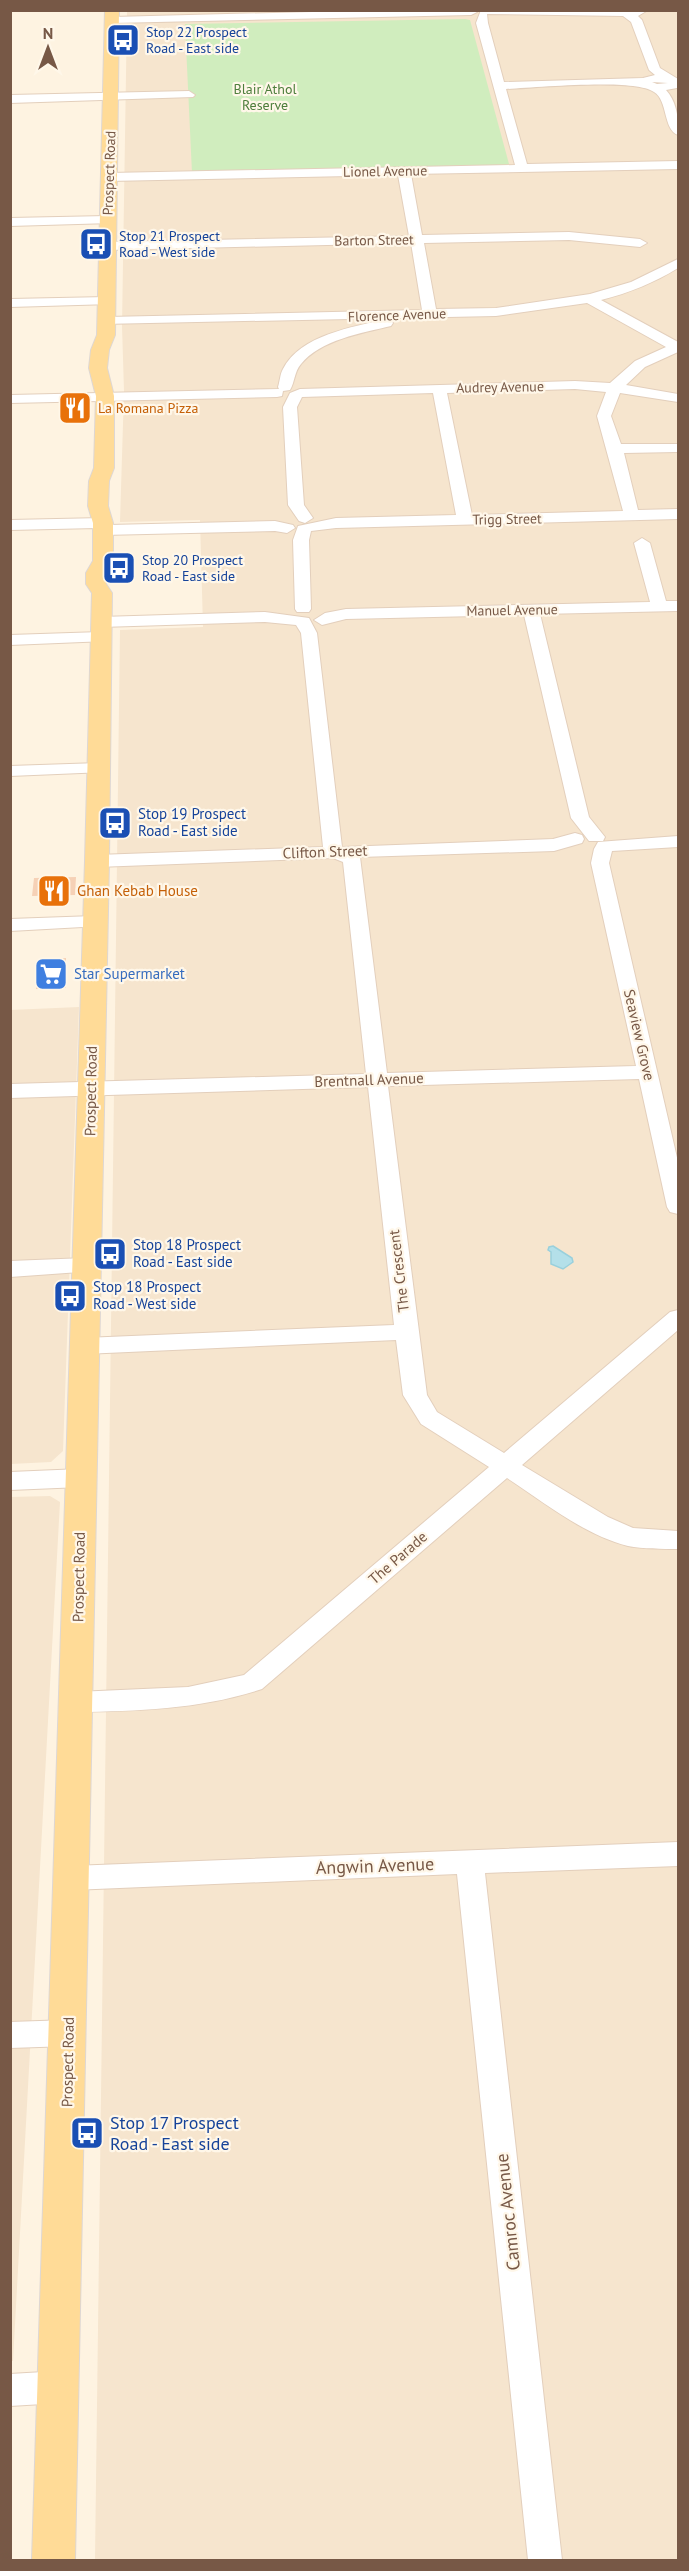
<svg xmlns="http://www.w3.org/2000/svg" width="689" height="2571" viewBox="0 0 689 2571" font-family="'PT Sans',sans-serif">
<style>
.residential{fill:#f6e5ce}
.green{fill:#d0edbe}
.water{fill:#b4e0e9;stroke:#99d0dc;stroke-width:1.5}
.building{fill:#f6d1b6}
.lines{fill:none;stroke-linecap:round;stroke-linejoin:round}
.minor-casing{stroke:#e3cfbc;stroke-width:2}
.major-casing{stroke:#ded7d3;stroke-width:2}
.minor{fill:#fff;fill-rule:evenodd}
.major{fill:#ffdb97;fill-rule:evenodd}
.labels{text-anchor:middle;stroke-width:4.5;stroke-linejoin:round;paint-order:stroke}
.far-transit-label{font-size:14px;fill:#164399;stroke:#fff7e9;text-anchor:start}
.far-park-label{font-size:14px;fill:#4e7e3c;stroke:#fff7e9}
.far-street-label{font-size:14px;fill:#775846;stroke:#fff7e9}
.far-food-label{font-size:14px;fill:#c56008;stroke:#fff7e9;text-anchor:start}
.transit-label{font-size:15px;fill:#164399;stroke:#fff7e9;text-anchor:start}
.street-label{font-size:15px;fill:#775846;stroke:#fff7e9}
.food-label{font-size:15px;fill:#c56008;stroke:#fff7e9;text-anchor:start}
.shop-label{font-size:15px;fill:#366cbe;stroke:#fff7e9;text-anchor:start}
.near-street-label{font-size:18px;fill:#775846;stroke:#fff7e9}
.near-transit-label{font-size:18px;fill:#164399;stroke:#fff7e9;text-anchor:start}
</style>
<rect width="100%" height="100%" fill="#fef3e1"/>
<path class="residential" d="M127 11H678V2560H95L120 630 203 627 200 520 120 522 124 391 122 326Z
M79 1007 63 1451 51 1462 11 1464 10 1010Z
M50 1496 60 1502 13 2361H11L10 1497Z"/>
<path class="green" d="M465 19 470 20 509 164 503 166 192 173 185 24Z"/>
<path class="water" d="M553 1246 572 1258 573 1262 563 1269 551 1264V1252L548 1250 549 1247Z"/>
<path class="building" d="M76 877 75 895 32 896 34 878Z
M66 958V988L36 989 37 960Z"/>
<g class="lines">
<g class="minor-casing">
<path id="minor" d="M390 10 477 12 471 15 112 23 106 20 112 17Z
M481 10H648L638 16 642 20 660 68 678 79 677 88 666 90C677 102 679 120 678 135 663 130 668 100 654 92 633 78 535 88 506 89L527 164 678 161V169L411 174 422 235 569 232 640 239 647 243 640 247 569 240 424 243 436 309 496 308 590 294 631 282 678 259V268C654 283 629 293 601 300L678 342V352L645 367 626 385 678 394V402L620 393 611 416 621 444H678V452L624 453 638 510 678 509V519L336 528 311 531 309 540 311 609 309 612H297L295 609 293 540 298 526 336 518 456 515 433 393 302 397 297 407 304 505 313 518 305 523 299 521 288 505 283 407 290 393 300 389 575 381 610 383 635 361 666 347 587 303 496 316 102 324 100 321 102 318 107 317 422 310 411 243 108 250 101 246 108 242 409 236 398 175 109 181 103 177 109 173 515 165 476 23ZM487 14 623 16 631 22 649 70 655 75 643 78 504 82 488 23ZM652 82 668 83 657 84ZM575 389 606 392 597 416 623 511 472 515 447 393Z
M189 91 195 95 193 97 10 103V95Z
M107 216 112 217 113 220 112 223 10 226V218Z
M107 297 114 301 112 304 10 307V299Z
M386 319 391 320 393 323 391 326C362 333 320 340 301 364 294 372 295 382 290 390L283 391 282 396 277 397 10 403V395L279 389 278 387C280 381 280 374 283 369 300 335 353 327 386 319Z
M103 518 109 520V525L275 521 293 525 295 528 287 533 275 531 103 535 97 533V528L10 530V520Z
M642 538 650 543 666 601H678V611L540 614 589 817 605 837 603 841H589L571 818 524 615 346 619 322 625 314 620 325 613 346 609 650 602 634 543Z
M265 612 309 618 317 633 342 847 553 839 575 833 582 835 584 839 582 843 554 851 360 857 387 1073 636 1066 591 863 594 849 598 842 678 836V847L612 851 609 863 678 1162V1214L670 1212 667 1207 639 1079 388 1086 427 1395 437 1412 504 1453 670 1312 678 1310V1330L522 1465 608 1517 633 1528 678 1531V1549C662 1549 643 1549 628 1546 584 1535 544 1502 507 1478L262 1689C201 1709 140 1711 76 1712L67 1709 63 1702 67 1695 76 1692 188 1687 244 1675 489 1467 421 1424 403 1395 396 1340 84 1354 76 1352 72 1346 76 1340 84 1338 394 1325 368 1087 10 1098V1084L366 1074 343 862 333 858 97 867 90 865 88 861 90 857 97 855 323 847 301 633 296 625 265 622 101 627 93 622 101 617Z
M101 632 109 637 107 641 10 645V635Z
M99 763 105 764 108 768 105 772 10 776V766Z
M94 916 101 918 104 922 101 926 10 931V919Z
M86 1258 94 1261 97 1266 94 1271 10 1277V1261Z
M81 1469 90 1472 93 1478 90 1484 81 1487 10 1490V1472Z
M678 1842V1866L485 1873 562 2560H528L457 1874 72 1890 62 1886 58 1878 62 1870 72 1866Z
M69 2020 79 2024 84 2033 79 2042 69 2046 10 2048V2022Z
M60 2371 71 2376 76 2387 71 2398 60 2403 10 2406V2374Z"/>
</g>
<g class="major-casing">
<path id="major" d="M105 10H119L115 335 109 350 107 368 114 396V468L109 481 108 506 113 523V561L106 573V584L112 593 109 861 75 2560H32L85 861 92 593 86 584V573L93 561V523L88 506 89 481 94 468 96 396 89 368 91 350 97 335Z"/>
</g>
<use href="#minor" class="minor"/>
<use href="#major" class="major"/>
</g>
<defs>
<g id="bus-square" transform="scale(1.725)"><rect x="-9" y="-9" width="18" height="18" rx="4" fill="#1a4fb4" stroke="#fff7e9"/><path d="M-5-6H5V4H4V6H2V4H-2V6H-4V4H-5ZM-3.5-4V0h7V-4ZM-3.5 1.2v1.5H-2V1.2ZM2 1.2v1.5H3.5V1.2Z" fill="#fff"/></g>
<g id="restaurant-square" transform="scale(1.725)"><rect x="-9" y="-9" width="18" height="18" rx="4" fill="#e8710a" stroke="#fff7e9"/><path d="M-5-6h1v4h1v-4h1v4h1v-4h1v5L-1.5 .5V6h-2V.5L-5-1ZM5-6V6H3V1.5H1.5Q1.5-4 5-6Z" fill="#fff"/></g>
<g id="supermarket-square" transform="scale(1.725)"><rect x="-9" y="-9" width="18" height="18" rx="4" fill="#3f7fe0" stroke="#fff7e9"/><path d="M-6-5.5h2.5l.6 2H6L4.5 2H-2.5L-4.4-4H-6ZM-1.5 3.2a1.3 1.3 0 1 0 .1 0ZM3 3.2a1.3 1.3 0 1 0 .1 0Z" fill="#fff"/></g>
</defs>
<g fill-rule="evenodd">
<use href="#bus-square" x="123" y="40"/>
<use href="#bus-square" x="96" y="244"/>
<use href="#restaurant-square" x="75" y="408"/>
<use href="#bus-square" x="119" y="568"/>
<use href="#bus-square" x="115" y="823"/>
<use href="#restaurant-square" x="54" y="891"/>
<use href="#supermarket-square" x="51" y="974"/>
<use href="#bus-square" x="110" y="1254"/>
<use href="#bus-square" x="70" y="1296"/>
<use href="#bus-square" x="87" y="2133"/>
</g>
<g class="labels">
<g class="far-transit-label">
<text x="146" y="37">Stop 22 Prospect<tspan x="146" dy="16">Road - East side</tspan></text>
<text x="119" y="241">Stop 21 Prospect<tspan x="119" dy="16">Road - West side</tspan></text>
<text x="142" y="565">Stop 20 Prospect<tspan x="142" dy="16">Road - East side</tspan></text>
</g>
<g class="far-park-label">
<text x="265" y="94">Blair Athol<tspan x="265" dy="16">Reserve</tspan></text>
</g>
<g class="far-street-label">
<text transform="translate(385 171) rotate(-1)" y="5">Lionel Avenue</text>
<text transform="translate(109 173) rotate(-88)" y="5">Prospect Road</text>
<text transform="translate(374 240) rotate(-1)" y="5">Barton Street</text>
<text transform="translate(397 315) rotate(-2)" y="5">Florence Avenue</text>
<text transform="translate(500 387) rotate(-1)" y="5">Audrey Avenue</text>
<text transform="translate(507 519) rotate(-1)" y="5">Trigg Street</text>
<text transform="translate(512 610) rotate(-1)" y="5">Manuel Avenue</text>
</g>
<g class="far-food-label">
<text x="98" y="413">La Romana Pizza</text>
</g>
<g class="transit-label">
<text x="138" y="819">Stop 19 Prospect<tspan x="138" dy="17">Road - East side</tspan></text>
<text x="133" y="1250">Stop 18 Prospect<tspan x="133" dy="17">Road - East side</tspan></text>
<text x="93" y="1292">Stop 18 Prospect<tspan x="93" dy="17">Road - West side</tspan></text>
</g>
<g class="street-label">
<text transform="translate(325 852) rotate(-2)" y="5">Clifton Street</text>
<text transform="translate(639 1035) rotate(77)" y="5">Seaview Grove</text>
<text transform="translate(369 1080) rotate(-2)" y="5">Brentnall Avenue</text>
<text transform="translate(91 1091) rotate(-89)" y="5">Prospect Road</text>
<text transform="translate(399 1271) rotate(-97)" y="5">The Crescent</text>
<text transform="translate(398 1558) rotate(-41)" y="5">The Parade</text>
<text transform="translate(79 1577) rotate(-89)" y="5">Prospect Road</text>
<text transform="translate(68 2062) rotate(-89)" y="5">Prospect Road</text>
</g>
<g class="food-label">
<text x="77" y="896">Ghan Kebab House</text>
</g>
<g class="shop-label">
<text x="74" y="979">Star Supermarket</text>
</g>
<g class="near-street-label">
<text transform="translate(375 1866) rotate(-2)" y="6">Angwin Avenue</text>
<text transform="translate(508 2212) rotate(-96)" y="6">Camroc Avenue</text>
</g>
<g class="near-transit-label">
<text x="110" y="2129">Stop 17 Prospect<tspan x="110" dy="21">Road - East side</tspan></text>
</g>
</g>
<rect width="689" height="2571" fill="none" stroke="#775846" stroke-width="24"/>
<g transform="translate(48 48)" stroke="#fff7e9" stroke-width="4.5" paint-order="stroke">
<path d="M0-4.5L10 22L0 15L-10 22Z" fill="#775846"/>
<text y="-9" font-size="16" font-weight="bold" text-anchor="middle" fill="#775846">N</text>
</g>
</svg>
